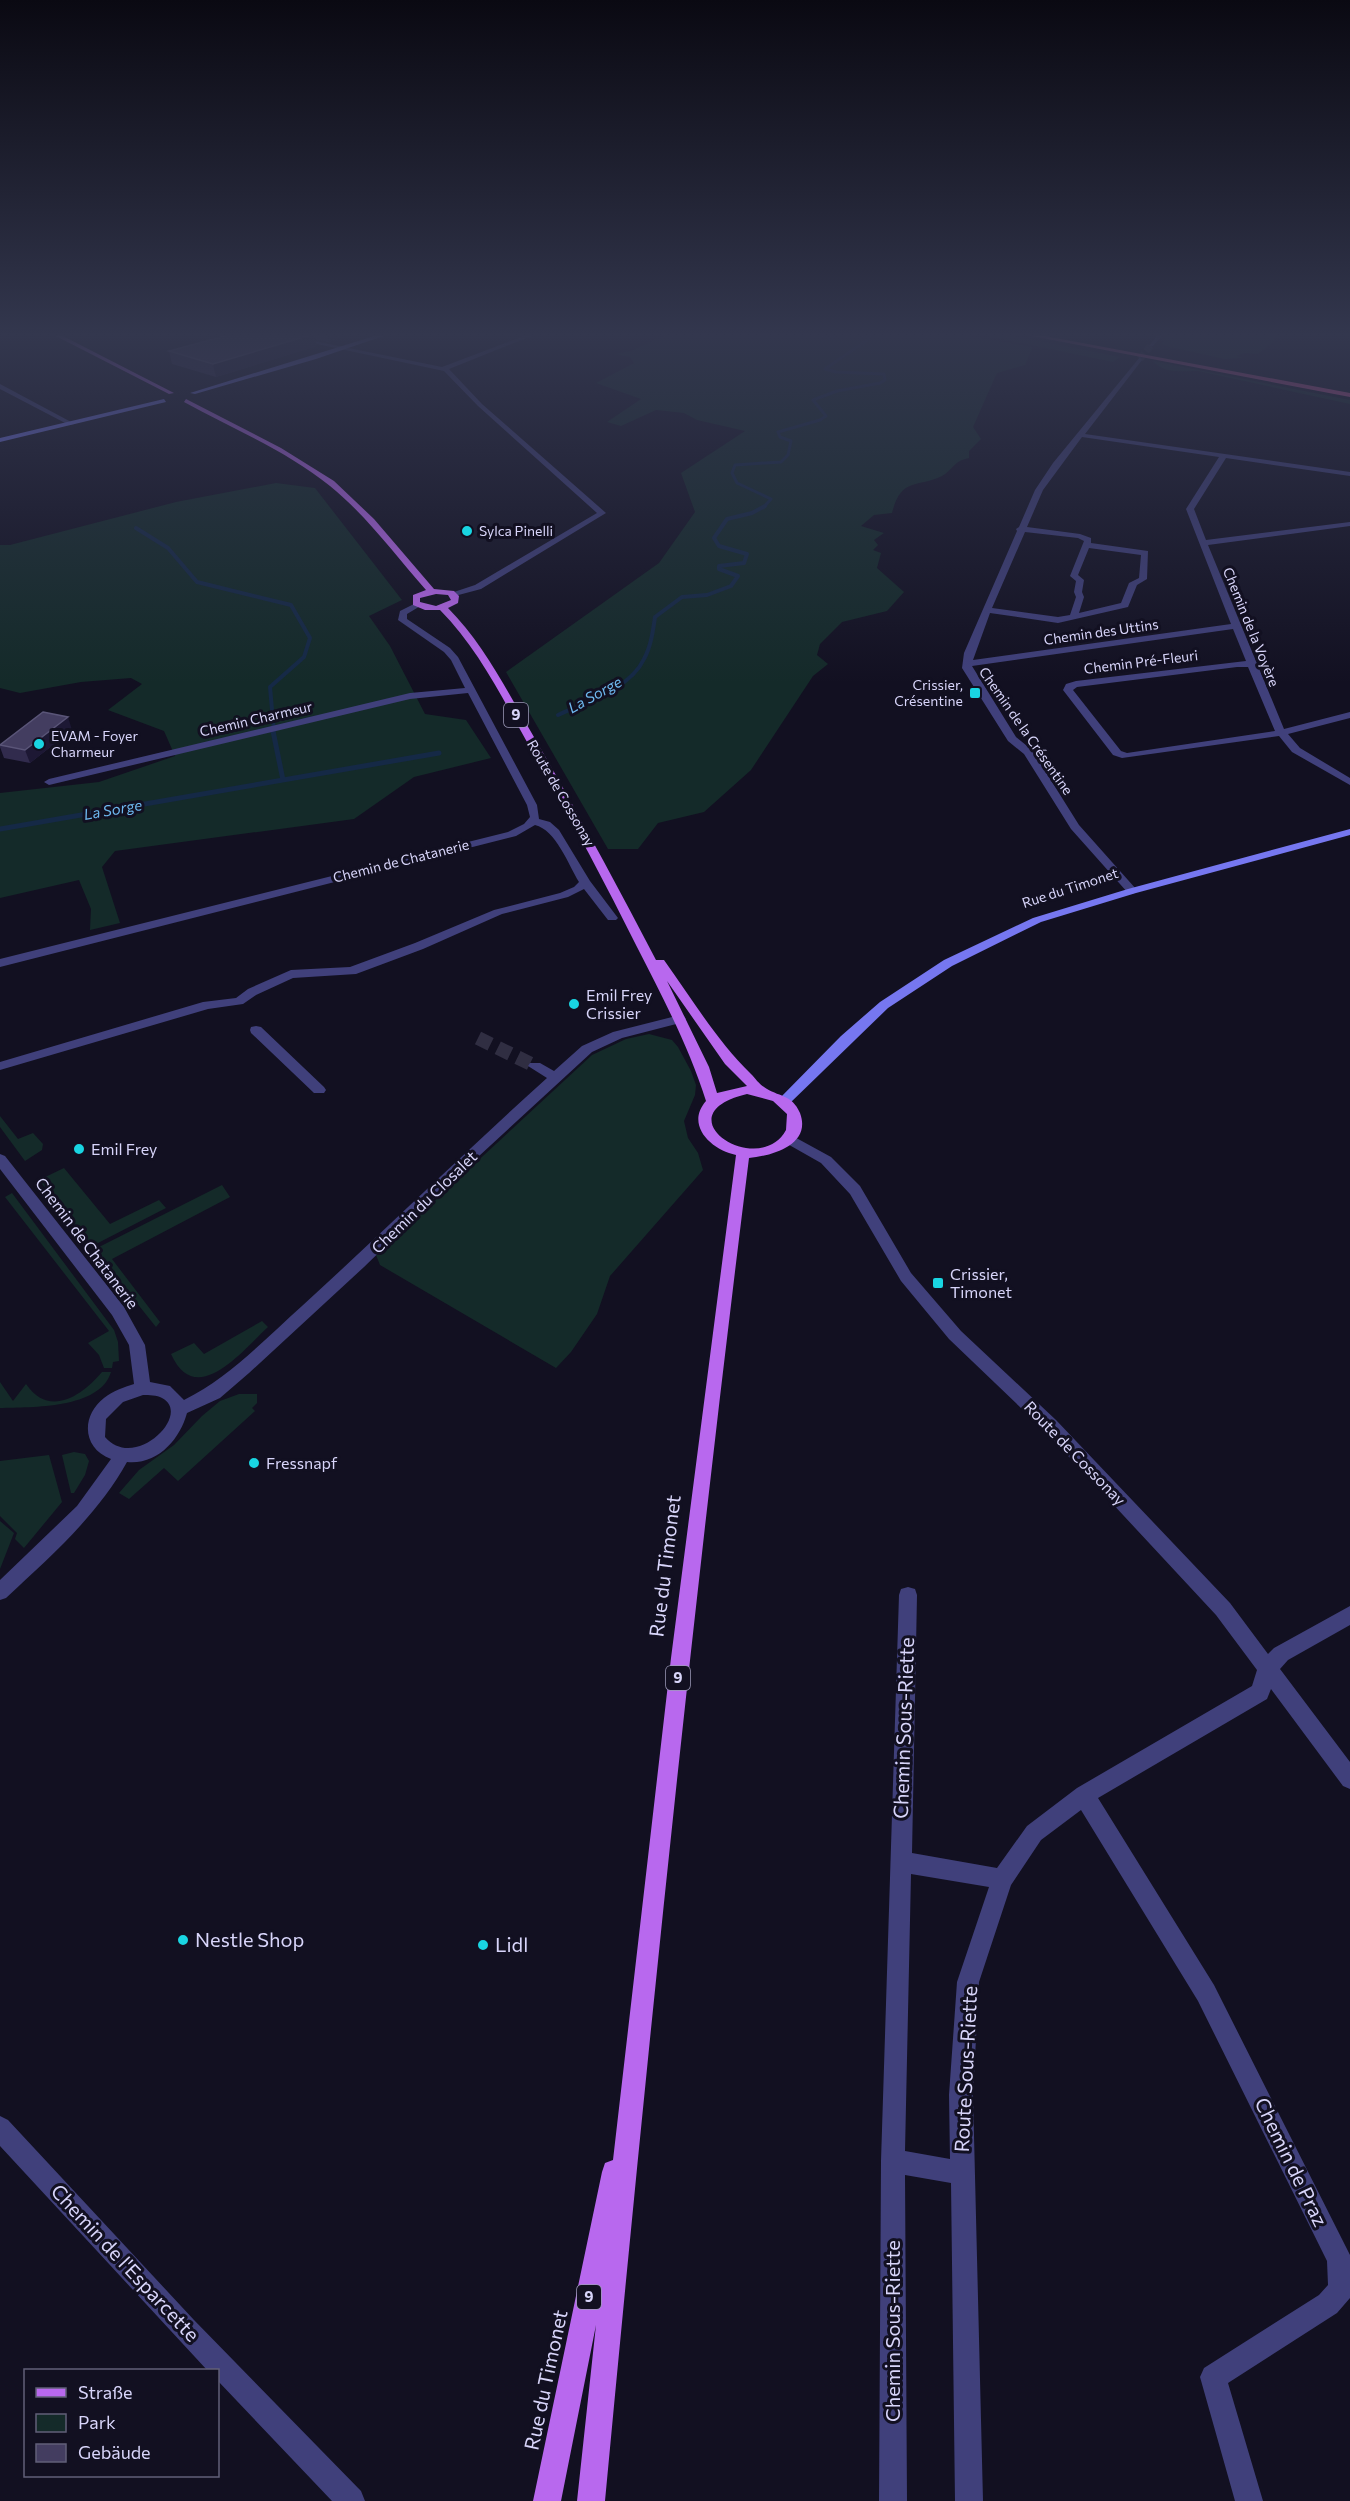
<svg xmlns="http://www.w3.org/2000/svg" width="1350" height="2501" viewBox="0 0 1350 2501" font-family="Commissioner,sans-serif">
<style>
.green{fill:#142a29}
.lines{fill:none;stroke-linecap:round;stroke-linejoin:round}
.stream-far2{stroke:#152946;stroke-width:3}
.stream-far1{stroke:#152946;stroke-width:4}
.stream{stroke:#152946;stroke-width:5}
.minor-tunnel-far1{stroke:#302e42;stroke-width:7;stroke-dasharray:7 3;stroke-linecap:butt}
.minor-tunnel{stroke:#302e42;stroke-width:14;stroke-dasharray:14 8;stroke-linecap:butt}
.minor{fill:#40407b;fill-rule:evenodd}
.secondary{fill:#7677f0;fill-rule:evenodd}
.primary{fill:#b868ee;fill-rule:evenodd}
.motorway{fill:#ed5da7;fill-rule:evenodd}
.wall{fill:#312b4d}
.shaded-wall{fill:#1d1834}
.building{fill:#433d60;stroke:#5a5578;stroke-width:1.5}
.poi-dot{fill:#19d5e2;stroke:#121021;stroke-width:2}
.labels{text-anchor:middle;stroke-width:6;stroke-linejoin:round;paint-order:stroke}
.far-poi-label{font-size:14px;fill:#d8d5fa;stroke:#121021;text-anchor:start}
.far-street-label{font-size:14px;fill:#d8d5fa;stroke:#121021}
.far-water-label{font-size:15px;font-style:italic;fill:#6eb8ef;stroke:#121021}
.shield{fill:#121021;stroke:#9d9ab9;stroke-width:1.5}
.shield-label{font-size:15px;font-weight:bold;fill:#d8d5fa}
.poi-label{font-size:16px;fill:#d8d5fa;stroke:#121021;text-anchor:start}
.street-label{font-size:16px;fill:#d8d5fa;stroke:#121021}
.near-street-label{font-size:20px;fill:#d8d5fa;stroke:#121021}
.near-poi-label{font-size:20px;fill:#d8d5fa;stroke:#121021;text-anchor:start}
</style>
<rect width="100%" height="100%" fill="#121021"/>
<path class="green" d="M670 333H952L1033 347 1025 365 997 373 973 427 981 439 969 451V458C953 461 953 470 942 476 917 488 901 477 892 513L874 515 861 526 884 533 874 540 878 545 873 550 881 553 877 568 904 592 887 611 842 622 820 644 817 655 828 664 813 676 751 770 704 812 658 823 638 849H608L506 672 659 563 695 512 681 473 745 431 697 420 684 413 656 410 621 426 607 422 641 399 596 383 634 363 630 357 615 354 631 351Z
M972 333H999L1120 357 1113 362Z
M1176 333H1283L1258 354 1245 353 1236 356 1244 358 1224 359 1162 345 1165 336H1173Z
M1153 361 1350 400V404L1198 371C1182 371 1164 374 1153 361Z
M276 483 315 488 402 600 369 616 390 646 425 714 466 720 491 758 414 777 354 819 115 851 102 867 120 923 90 930 91 909 79 880 0 898V793L99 782 175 756 164 731 108 710 142 684 131 678 81 682 20 693 0 688V545H10L176 502Z
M649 1034 672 1040 678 1047 691 1071 696 1085 695 1095 684 1121 688 1138 698 1153 703 1170 610 1276 597 1314 571 1352 556 1368 380 1265 376 1255 592 1055 626 1039Z
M0 1116 18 1139 33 1133 43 1144 42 1150 25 1161 0 1127Z
M64 1168 110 1224 159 1200 166 1208 96 1244 90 1245 39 1180Z
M222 1185 230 1197 112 1259 160 1322 156 1327 96 1252 97 1248Z
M12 1193 114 1330 118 1342 119 1361 113 1362 112 1368H104L99 1355 88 1343 109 1331 5 1197Z
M262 1321 268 1327C243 1350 196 1410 171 1354L194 1343 204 1354Z
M102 1372H111C100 1409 32 1407 0 1408V1382L13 1401 26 1384C49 1418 82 1396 102 1372Z
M239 1394H257V1403L252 1408 255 1411 178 1481 164 1468 129 1499 119 1493 139 1470 174 1445 202 1416 220 1401Z
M74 1452 85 1454 89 1461 85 1475 74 1493H71L62 1455Z
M49 1455 62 1502 24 1548 15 1539 17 1533 0 1516V1461Z
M0 1521 14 1533 0 1569Z"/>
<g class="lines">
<path class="stream-far2" d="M820 333 830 339 838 333H849
M763 508 771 499 737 483 732 473 735 465 781 462 788 455 791 441 780 437 778 432 820 420 826 416 813 400 837 391 880 383 885 380 884 374 836 372 825 369 870 338 853 333"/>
<path class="stream-far1" d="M136 528 168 548 197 582 291 605 310 638 304 657 270 687 274 732
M558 715C586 702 630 689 644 659 651 646 653 631 655 617L682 597 707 595 731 586 738 576 719 569V566L744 563 747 554 719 546 714 538 727 519 752 513 765 506"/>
<path class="stream" d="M273 731 283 780
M0 829 439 753"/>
<path class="minor-tunnel-far1" d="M1140 359 1151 345"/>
<path class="minor-tunnel" d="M478 1038 535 1066"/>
<path class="minor" d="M265 333H275L442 367 532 333H539L449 369 482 404 606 513 481 589 451 597V593L475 585 597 513 478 406 444 371Z
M1159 333H1165L1153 346H1149Z
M1140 357 1142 360 1085 434 1350 472V476L1226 458 1194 509 1206 540 1350 522V526L1208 545 1284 729 1350 712V718L1288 734 1300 748 1350 778V785L1292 752 1279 736 1122 758 1113 755 1063 690 1066 684 1076 681 1246 661 1233 629 972 666 1016 737 1032 750 1079 825 1136 889 1138 891 1132 894 1128 893 1071 829 1024 754 1008 741 962 668 964 653 1017 531 1016 529 1019 527 1035 490 1053 463ZM1082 437 1219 457 1186 509 1231 624 973 660 990 613 1058 623 1128 607 1137 585 1147 579 1148 551 1091 543V538L1080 534 1027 527 1043 490ZM1025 532 1078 538 1084 541 1070 576 1076 581 1074 592 1076 597 1070 615 1058 617 992 608ZM1089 548 1141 555 1139 578 1129 583 1121 603 1079 613 1084 597 1082 592 1084 580 1078 575ZM1237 667H1248L1275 731 1127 753 1121 751 1073 690 1077 687Z
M0 384 73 423 74 424 69 425 0 389Z
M418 602 422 605 407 614V619L450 648 458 657 537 805 539 819 550 822 559 830 590 881 618 918 616 920H608L584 889 568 897 502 914 423 949 356 974 293 978 256 995 243 1004 208 1009 0 1070V1062L203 1002 236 998 248 989 291 970 350 967 415 943 494 910 560 893 574 887 579 882C568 864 556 830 535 825L516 836 0 967V959L508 832 524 824 530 817 527 805 468 693 410 699 49 785 44 782 49 779 410 693 465 688 451 660 444 652 398 620 400 611Z
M680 1015 684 1016 686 1019 684 1022 622 1038 592 1052 466 1168 364 1267 249 1373 220 1398 187 1413C180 1439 158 1465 127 1462 97 1516 51 1556 6 1598L0 1600V1580L77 1506 111 1459C82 1448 81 1416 104 1398 113 1391 124 1387 134 1384L129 1345 112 1315 0 1169V1154L5 1156 124 1307 145 1345 150 1382 170 1386 184 1400C229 1378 265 1339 302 1306 384 1231 464 1153 547 1078L528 1066 530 1063H540L554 1071 582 1046 613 1032ZM143 1395C149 1395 157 1395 162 1398 193 1414 135 1472 105 1437L106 1419 123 1402Z
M256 1026 261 1027 324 1087 326 1090 324 1093H314L251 1033 250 1030 251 1027Z
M789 1134 831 1157 860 1186 911 1273 961 1331 1056 1420 1230 1603 1268 1654 1274 1648 1350 1606V1625L1288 1660 1280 1669 1350 1762V1789L1343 1786 1271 1689 1267 1699 1098 1798 1214 1985 1350 2255V2298L1337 2313 1228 2383 1263 2501H1235L1200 2377 1204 2368 1319 2295 1328 2285 1327 2261 1198 2001 1081 1810 1041 1840 1011 1885 979 1982 973 2095 983 2501H955L951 2183 905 2175 907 2501H879L881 2161 899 1595 901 1589 908 1587 915 1589 917 1595 912 1853 997 1868 1027 1826 1077 1788 1252 1686 1257 1670 1216 1615 1044 1430 949 1339 901 1281 850 1194 821 1163 784 1142 782 1139 784 1136ZM911 1874 989 1887 957 1982 949 2095 950 2159 905 2151Z
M0 2116 8 2120 194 2320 361 2491 365 2501H332L218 2381V2370H207L0 2146Z"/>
<path class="secondary" d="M384 333H392L316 359 195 394 190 393Z
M164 399 166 402 0 442V438Z
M1350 829V835L1136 893 1041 922 952 966 888 1008 789 1104 784 1106 777 1101 841 1036 880 1002 944 960 1033 918 1128 889Z"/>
<path class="primary" d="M50 333H57L174 393 169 394Z
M186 399 281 448 334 481 374 519 434 589 454 591 459 596 458 603 448 608C481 641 504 685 527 725 572 802 615 881 656 960H664C692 999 717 1041 751 1074 755 1078 759 1084 764 1087 778 1097 792 1094 800 1113 812 1145 771 1156 749 1158 693 1605 647 2053 605 2501H577L596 2325 561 2501H533L602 2172 605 2163 613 2160 671 1658 736 1155C711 1150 685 1125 706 1101 689 1047 663 998 637 947 604 881 569 815 532 751 505 703 479 649 440 610H425L413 605V595L426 590C395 555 367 516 330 486 287 451 233 429 184 402ZM436 594 448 595 451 600 436 606 420 602V598ZM667 981 725 1064 747 1086 717 1093 709 1067ZM747 1094 773 1101 787 1114 786 1130C759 1180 659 1115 747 1094Z"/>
<path class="motorway" d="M1016 333H1029L1350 393V397Z"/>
</g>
<path class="wall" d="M263 333H344L345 335 329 342 315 339 317 346 216 377 172 364 169 351 258 335Z
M72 730 30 763 4 758 0 747V745Z"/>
<path class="shaded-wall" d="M334 333H344L345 335 329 342 327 335Z
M314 334 317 346 216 377 213 364Z
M68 717 72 730 30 763 25 750Z"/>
<path class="building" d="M236 333H252L258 335 263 333H310L314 334 213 364 169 351Z
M315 333H334L327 335Z
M43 712 68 717 25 750 0 745Z"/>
<linearGradient id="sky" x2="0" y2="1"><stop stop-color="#0a0912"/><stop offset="0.49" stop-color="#33374e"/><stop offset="1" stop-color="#33374e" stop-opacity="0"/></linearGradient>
<rect width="1350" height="683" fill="url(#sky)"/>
<g class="poi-dot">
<circle cx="467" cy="531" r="6"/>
<rect x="969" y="687" width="12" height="12" rx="3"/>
<circle cx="39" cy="744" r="6"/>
<circle cx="574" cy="1004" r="6"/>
<circle cx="79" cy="1149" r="6"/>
<rect x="932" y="1277" width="12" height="12" rx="3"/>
<circle cx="254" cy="1463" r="6"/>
<circle cx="183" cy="1940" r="6"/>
<circle cx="483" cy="1945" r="6"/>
</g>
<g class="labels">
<g class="far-poi-label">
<text x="479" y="536">Sylca Pinelli</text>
<text x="963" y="690" text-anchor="end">Crissier,<tspan x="963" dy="16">Crésentine</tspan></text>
<text x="51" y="741">EVAM - Foyer<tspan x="51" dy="16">Charmeur</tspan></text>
</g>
<g class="far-street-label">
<text transform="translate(1251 627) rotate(68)" y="5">Chemin de la Voyère</text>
<text transform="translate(1101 632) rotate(-8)" y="5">Chemin des Uttins</text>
<text transform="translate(1141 662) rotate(-7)" y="5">Chemin Pré-Fleuri</text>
<text transform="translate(256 719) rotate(-13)" y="5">Chemin Charmeur</text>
<text transform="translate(1026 731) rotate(55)" y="5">Chemin de la Crésentine</text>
<text transform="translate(561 793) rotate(60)" y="5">Route de Cossonay</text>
<text transform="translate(401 861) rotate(-14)" y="5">Chemin de Chatanerie</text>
<text transform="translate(1070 888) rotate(-18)" y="5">Rue du Timonet</text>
</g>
<g class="far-water-label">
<text transform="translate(595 695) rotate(-29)" y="5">La Sorge</text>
<text transform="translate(113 810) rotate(-10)" y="5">La Sorge</text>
</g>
<g class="shield">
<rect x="504" y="703" width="24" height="24" rx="4.5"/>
<rect x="666" y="1666" width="24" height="24" rx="4.5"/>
<rect x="577" y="2285" width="24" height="24" rx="4.5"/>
</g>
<g class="shield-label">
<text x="516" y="720">9</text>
<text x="678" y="1683">9</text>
<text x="589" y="2302">9</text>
</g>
<g class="poi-label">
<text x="586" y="1001">Emil Frey<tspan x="586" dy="18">Crissier</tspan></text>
<text x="91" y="1155">Emil Frey</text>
<text x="950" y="1280">Crissier,<tspan x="950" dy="18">Timonet</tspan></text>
<text x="266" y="1469">Fressnapf</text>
</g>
<g class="street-label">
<text transform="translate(424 1202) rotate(-44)" y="6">Chemin du Closalet</text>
<text transform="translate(87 1243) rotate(53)" y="6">Chemin de Chatanerie</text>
<text transform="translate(1075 1453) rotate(46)" y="6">Route de Cossonay</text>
</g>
<g class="near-street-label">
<text transform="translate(665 1566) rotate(-83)" y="7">Rue du Timonet</text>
<text transform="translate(904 1728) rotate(-88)" y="7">Chemin Sous-Riette</text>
<text transform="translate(966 2069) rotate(-87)" y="7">Route Sous-Riette</text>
<text transform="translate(1291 2162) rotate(64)" y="7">Chemin de Praz</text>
<text transform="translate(125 2263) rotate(47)" y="7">Chemin de l'Esparcette</text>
<text transform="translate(893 2331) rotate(-90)" y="7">Chemin Sous-Riette</text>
<text transform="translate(546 2380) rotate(-78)" y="7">Rue du Timonet</text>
</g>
<g class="near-poi-label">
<text x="195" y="1947">Nestle Shop</text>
<text x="495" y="1952">Lidl</text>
</g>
</g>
<rect x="24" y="2369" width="195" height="108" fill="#121021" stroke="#615f78" stroke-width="1.5"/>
<rect x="36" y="2388" width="30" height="9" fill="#b868ee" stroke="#615f78" stroke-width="1.5"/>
<text x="78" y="2399" font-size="18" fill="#d8d5fa">Straße</text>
<rect x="36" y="2414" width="30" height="18" fill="#142a29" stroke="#615f78" stroke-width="1.5"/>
<text x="78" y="2429" font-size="18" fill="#d8d5fa">Park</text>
<rect x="36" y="2444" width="30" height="18" fill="#433d60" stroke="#615f78" stroke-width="1.5"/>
<text x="78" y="2459" font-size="18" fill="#d8d5fa">Gebäude</text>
</svg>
